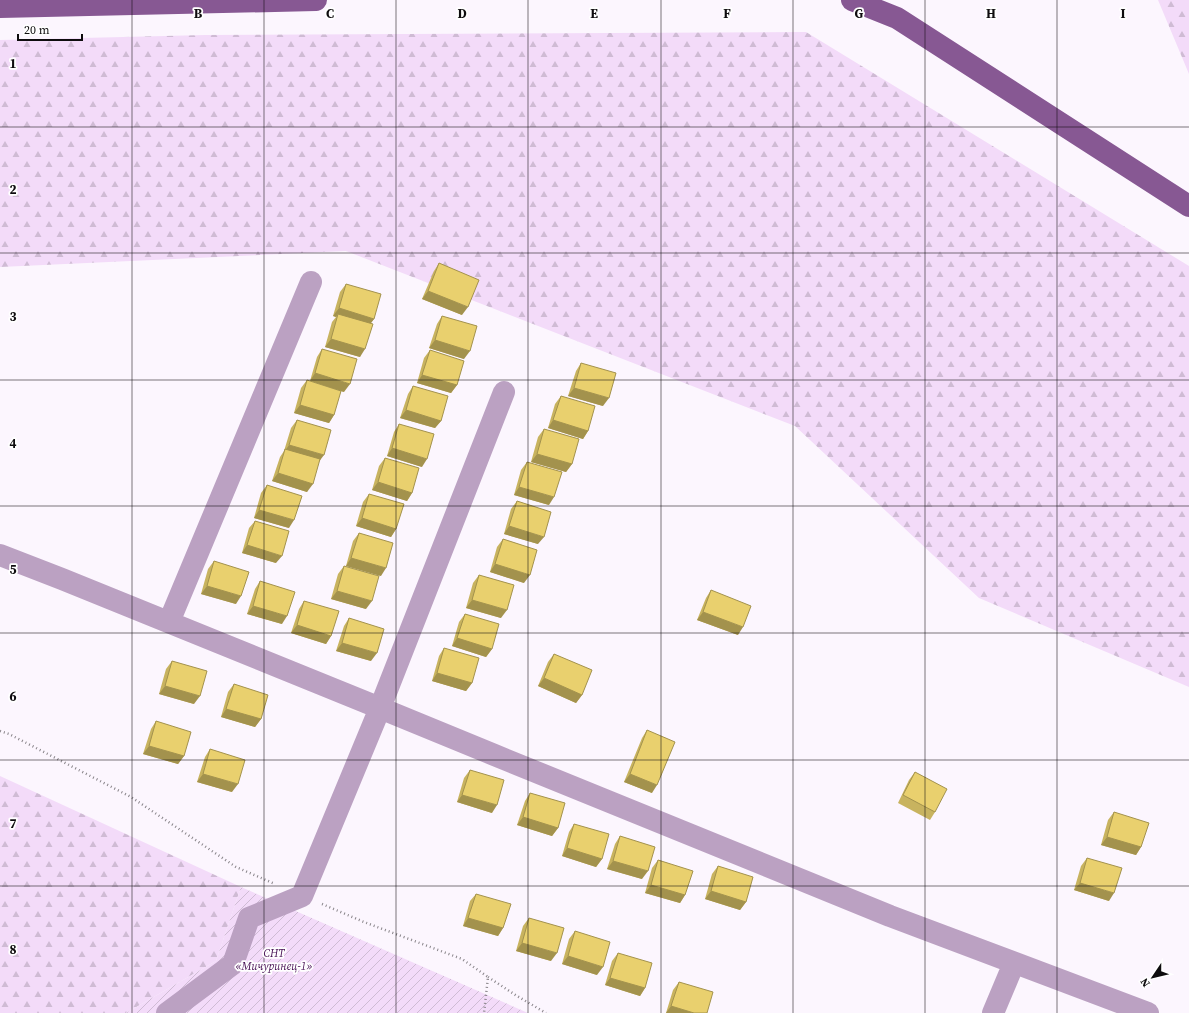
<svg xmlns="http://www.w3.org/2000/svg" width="1189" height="1013" viewBox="0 0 1189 1013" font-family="'Source Serif 4',serif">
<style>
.forest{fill:url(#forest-firs)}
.garden{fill:url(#garden-furrows)}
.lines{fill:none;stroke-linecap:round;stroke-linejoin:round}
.path{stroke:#89858a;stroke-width:2.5;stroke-dasharray:1 3;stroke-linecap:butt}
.minor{stroke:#bba1c2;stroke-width:22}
.major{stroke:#875893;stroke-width:22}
.wall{fill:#c8b35f}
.shaded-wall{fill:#a3924d}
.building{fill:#e9d06e;stroke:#a3924d}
.grid{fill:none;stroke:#0e0c0e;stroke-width:1;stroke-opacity:0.55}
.labels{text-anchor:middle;stroke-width:3.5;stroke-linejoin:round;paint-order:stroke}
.park-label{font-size:11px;font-style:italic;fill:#460f53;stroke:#fff}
.grid-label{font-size:13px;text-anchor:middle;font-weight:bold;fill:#0e0c0e;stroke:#fff;stroke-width:3.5;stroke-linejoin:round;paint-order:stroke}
</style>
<defs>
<pattern id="forest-firs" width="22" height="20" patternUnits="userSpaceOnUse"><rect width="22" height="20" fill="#f3dbf9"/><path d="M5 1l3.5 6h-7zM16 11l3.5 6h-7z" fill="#cfbbd4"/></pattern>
<pattern id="garden-furrows" width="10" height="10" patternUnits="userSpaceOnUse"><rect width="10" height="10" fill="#f3dbf9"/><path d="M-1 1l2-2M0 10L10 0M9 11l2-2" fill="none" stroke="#cfbbd4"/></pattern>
</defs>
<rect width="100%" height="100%" fill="#fcf6fe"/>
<path class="forest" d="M1158 0H1189V74Z
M806 32 1189 266V687L979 598 795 426 346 251 0 267V40L205 35Z
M0 776 241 887 216 961 126 1013H0Z"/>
<path class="garden" d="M241 887 528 1013H126L216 961Z"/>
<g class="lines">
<path class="path" d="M0 731 9 734 131 797 236 867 275 884
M322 904 364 922 462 959 488 977 484 1013
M488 977 517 996 546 1013"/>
<path class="minor" d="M0 555 62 579 380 708 492 754 890 916 1148 1013
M169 622 311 282
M167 1013 233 964 249 918 302 896 380 708 504 392
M993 1013 1014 963"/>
<path class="major" d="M852 0 897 18 1189 206
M0 7 316 0"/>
</g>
<path class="wall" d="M439 263 462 315 422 299 434 271Z
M346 284 374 319 370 324 360 357 325 347 332 322 336 317 333 316 340 292Z
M442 316 464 359 429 348 437 324Z
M322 349 344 392 310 381 317 357Z
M430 350 457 385 451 393 417 383 424 358Z
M581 363 603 406 568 396 576 371Z
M307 380 334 415 329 423 294 413 301 388Z
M413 386 441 421 435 428 400 418 408 394Z
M561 396 588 431 583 439 548 428 555 404Z
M297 420 319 461 307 492 272 481 280 457 284 451 291 428Z
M399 424 422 467 387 456 394 432Z
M544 429 572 464 566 472 531 462 538 437Z
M385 458 412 493 407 501 372 490 379 466Z
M527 462 549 505 514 495 521 470Z
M267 485 289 528 254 518 261 493Z
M369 494 396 529 391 537 356 526 363 502Z
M517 501 538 544 504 534 511 509Z
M255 521 276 563 242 553 249 528Z
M359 533 381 576 346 566 353 541Z
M503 539 524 583 490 572 497 547Z
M214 561 236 604 201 594 208 569Z
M344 566 366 609 331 599 338 574Z
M479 575 501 618 466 608 473 583Z
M260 581 282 624 247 614 255 589Z
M711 590 738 635 697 620 706 598Z
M304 601 331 636 326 644 291 633 299 609Z
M465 614 492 649 486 657 452 646 459 622Z
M349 618 371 661 336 651 344 626Z
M444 648 472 683 466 691 432 681 439 656Z
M554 654 582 695 576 703 538 686 548 662Z
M172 661 194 704 159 694 166 669Z
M234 684 261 719 255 727 221 717 228 692Z
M156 721 184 756 178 764 143 754 151 729Z
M647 730 652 793 624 782 642 738Z
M210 749 232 792 197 782 205 757Z
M470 770 492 813 457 802 464 778Z
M915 772 935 812 930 820 898 803 909 780Z
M530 793 558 828 552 836 517 825 525 801Z
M1114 812 1141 847 1136 855 1101 845 1108 820Z
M574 824 602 859 596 867 562 856 569 832Z
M620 836 642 879 607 869 615 844Z
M1087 858 1109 901 1074 890 1081 866Z
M658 860 685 895 680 903 645 893 652 868Z
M718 866 746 902 740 910 705 899 712 874Z
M476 894 503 928 498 936 463 926 470 901Z
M529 918 551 961 516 951 523 926Z
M575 931 597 975 562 964 569 939Z
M618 953 645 988 640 996 605 985 612 961Z
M679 982 707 1013H666L673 990Z"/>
<path class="shaded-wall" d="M428 291 468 307 462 315 422 299Z
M339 308 374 319 368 327 338 314 336 317 333 316Z
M331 339 365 349 360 357 325 347Z
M435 340 470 351 464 359 429 348Z
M315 373 350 384 344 392 310 381Z
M422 375 457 385 451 393 417 383Z
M574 388 609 398 603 406 568 396Z
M300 405 334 415 329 423 294 413Z
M406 410 441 421 435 428 400 418Z
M553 420 588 431 583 439 548 428Z
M289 445 324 455 318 463 285 451Z
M392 448 427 459 422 467 387 456Z
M537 454 572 464 566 472 531 462Z
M278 473 313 484 307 492 272 481Z
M378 482 412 493 407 501 372 490Z
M519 487 554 497 549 505 514 495Z
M259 510 294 520 289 528 254 518Z
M362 518 396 529 391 537 356 526Z
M509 526 544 537 538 544 504 534Z
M247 545 282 556 276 563 242 553Z
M351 558 386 568 381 576 346 566Z
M495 564 530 575 524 583 490 572Z
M207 586 241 596 236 604 201 594Z
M337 591 372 601 366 609 331 599Z
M472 600 507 610 501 618 466 608Z
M253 606 287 616 282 624 247 614Z
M703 612 743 627 738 635 697 620Z
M297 625 331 636 326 644 291 633Z
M457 638 492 649 486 657 452 646Z
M342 643 377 653 371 661 336 651Z
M437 673 472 683 466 691 432 681Z
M544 678 582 695 576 703 538 686Z
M165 686 200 696 194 704 159 694Z
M226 709 261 719 255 727 221 717Z
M149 746 184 756 178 764 143 754Z
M203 774 238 784 232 792 197 782Z
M630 774 657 785 652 793 624 782Z
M462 795 497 805 492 813 457 802Z
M523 817 558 828 552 836 517 825Z
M1107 837 1141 847 1136 855 1101 845Z
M567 848 602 859 596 867 562 856Z
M613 861 648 871 642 879 607 869Z
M1080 883 1114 893 1109 901 1074 890Z
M651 885 685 895 680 903 645 893Z
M711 891 746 902 740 910 705 899Z
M468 918 503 928 498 936 463 926Z
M522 943 557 953 551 961 516 951Z
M568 956 603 967 597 975 562 964Z
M610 978 645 988 640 996 605 985Z
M671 1006 694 1013H666Z"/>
<path class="building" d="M439 263 479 280 468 307 428 291Z
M346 284 381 294 374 319 339 308Z
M338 314 373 324 365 349 331 339Z
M442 316 477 326 470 351 435 340Z
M322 349 357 359 350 384 315 373Z
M430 350 464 361 457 385 422 375Z
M581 363 616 373 609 398 574 388Z
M307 380 341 391 334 415 300 405Z
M413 386 448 396 441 421 406 410Z
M561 396 595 406 588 431 553 420Z
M297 420 331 430 324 455 289 445Z
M399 424 434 434 427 459 392 448Z
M544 429 579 439 572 464 537 454Z
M285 449 320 459 313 484 278 473Z
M385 458 419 468 412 493 378 482Z
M527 462 562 472 554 497 519 487Z
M267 485 302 496 294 520 259 510Z
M369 494 404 504 396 529 362 518Z
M517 501 551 512 544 537 509 526Z
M255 521 289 531 282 556 247 545Z
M359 533 393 543 386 568 351 558Z
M503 539 537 550 530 575 495 564Z
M214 561 249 572 241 596 207 586Z
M344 566 379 576 372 601 337 591Z
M479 575 514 585 507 610 472 600Z
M260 581 295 592 287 616 253 606Z
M711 590 751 606 743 627 703 612Z
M304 601 339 611 331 636 297 625Z
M465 614 499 624 492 649 457 638Z
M349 618 384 629 377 653 342 643Z
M444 648 479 658 472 683 437 673Z
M554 654 592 670 582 695 544 678Z
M172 661 207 671 200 696 165 686Z
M234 684 268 695 261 719 226 709Z
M156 721 191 732 184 756 149 746Z
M647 730 675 742 657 785 630 774Z
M210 749 245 760 238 784 203 774Z
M470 770 504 780 497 805 462 795Z
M915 772 947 789 935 812 903 795Z
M530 793 565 803 558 828 523 817Z
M1114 812 1149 823 1141 847 1107 837Z
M574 824 609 834 602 859 567 848Z
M620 836 655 847 648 871 613 861Z
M1087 858 1122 868 1114 893 1080 883Z
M658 860 693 871 685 895 651 885Z
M718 866 753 877 746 902 711 891Z
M476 894 511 904 503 928 468 918Z
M529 918 564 928 557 953 522 943Z
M575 931 610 942 603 967 568 956Z
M618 953 652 963 645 988 610 978Z
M679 982 713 992 707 1013H694L671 1006Z"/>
<path class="grid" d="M132 0V1013M264 0V1013M396 0V1013M528 0V1013M661 0V1013M793 0V1013M925 0V1013M1057 0V1013M0 127H1189M0 253H1189M0 380H1189M0 506H1189M0 633H1189M0 760H1189M0 886H1189"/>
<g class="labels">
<g class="park-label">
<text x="274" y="957">СНТ<tspan x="274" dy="13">«Мичуринец-1»</tspan></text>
</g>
</g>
<g class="grid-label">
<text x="198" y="18">B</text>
<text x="330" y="18">C</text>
<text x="462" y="18">D</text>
<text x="594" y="18">E</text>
<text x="727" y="18">F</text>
<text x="859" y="18">G</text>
<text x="991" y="18">H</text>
<text x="1123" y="18">I</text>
<text x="13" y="68">1</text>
<text x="13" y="194">2</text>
<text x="13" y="321">3</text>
<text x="13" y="448">4</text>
<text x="13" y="574">5</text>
<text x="13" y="701">6</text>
<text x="13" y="828">7</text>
<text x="13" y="954">8</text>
</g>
<g transform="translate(1153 977) rotate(235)" stroke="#ffffff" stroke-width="3" paint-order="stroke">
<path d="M0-3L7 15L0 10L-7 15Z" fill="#0e0c0e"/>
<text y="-6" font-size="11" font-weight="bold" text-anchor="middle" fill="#0e0c0e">N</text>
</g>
<path d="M18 34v6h64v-6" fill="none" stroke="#0e0c0e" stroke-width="2"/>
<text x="24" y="34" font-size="12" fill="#0e0c0e" stroke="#ffffff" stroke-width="3" paint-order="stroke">20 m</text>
</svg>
